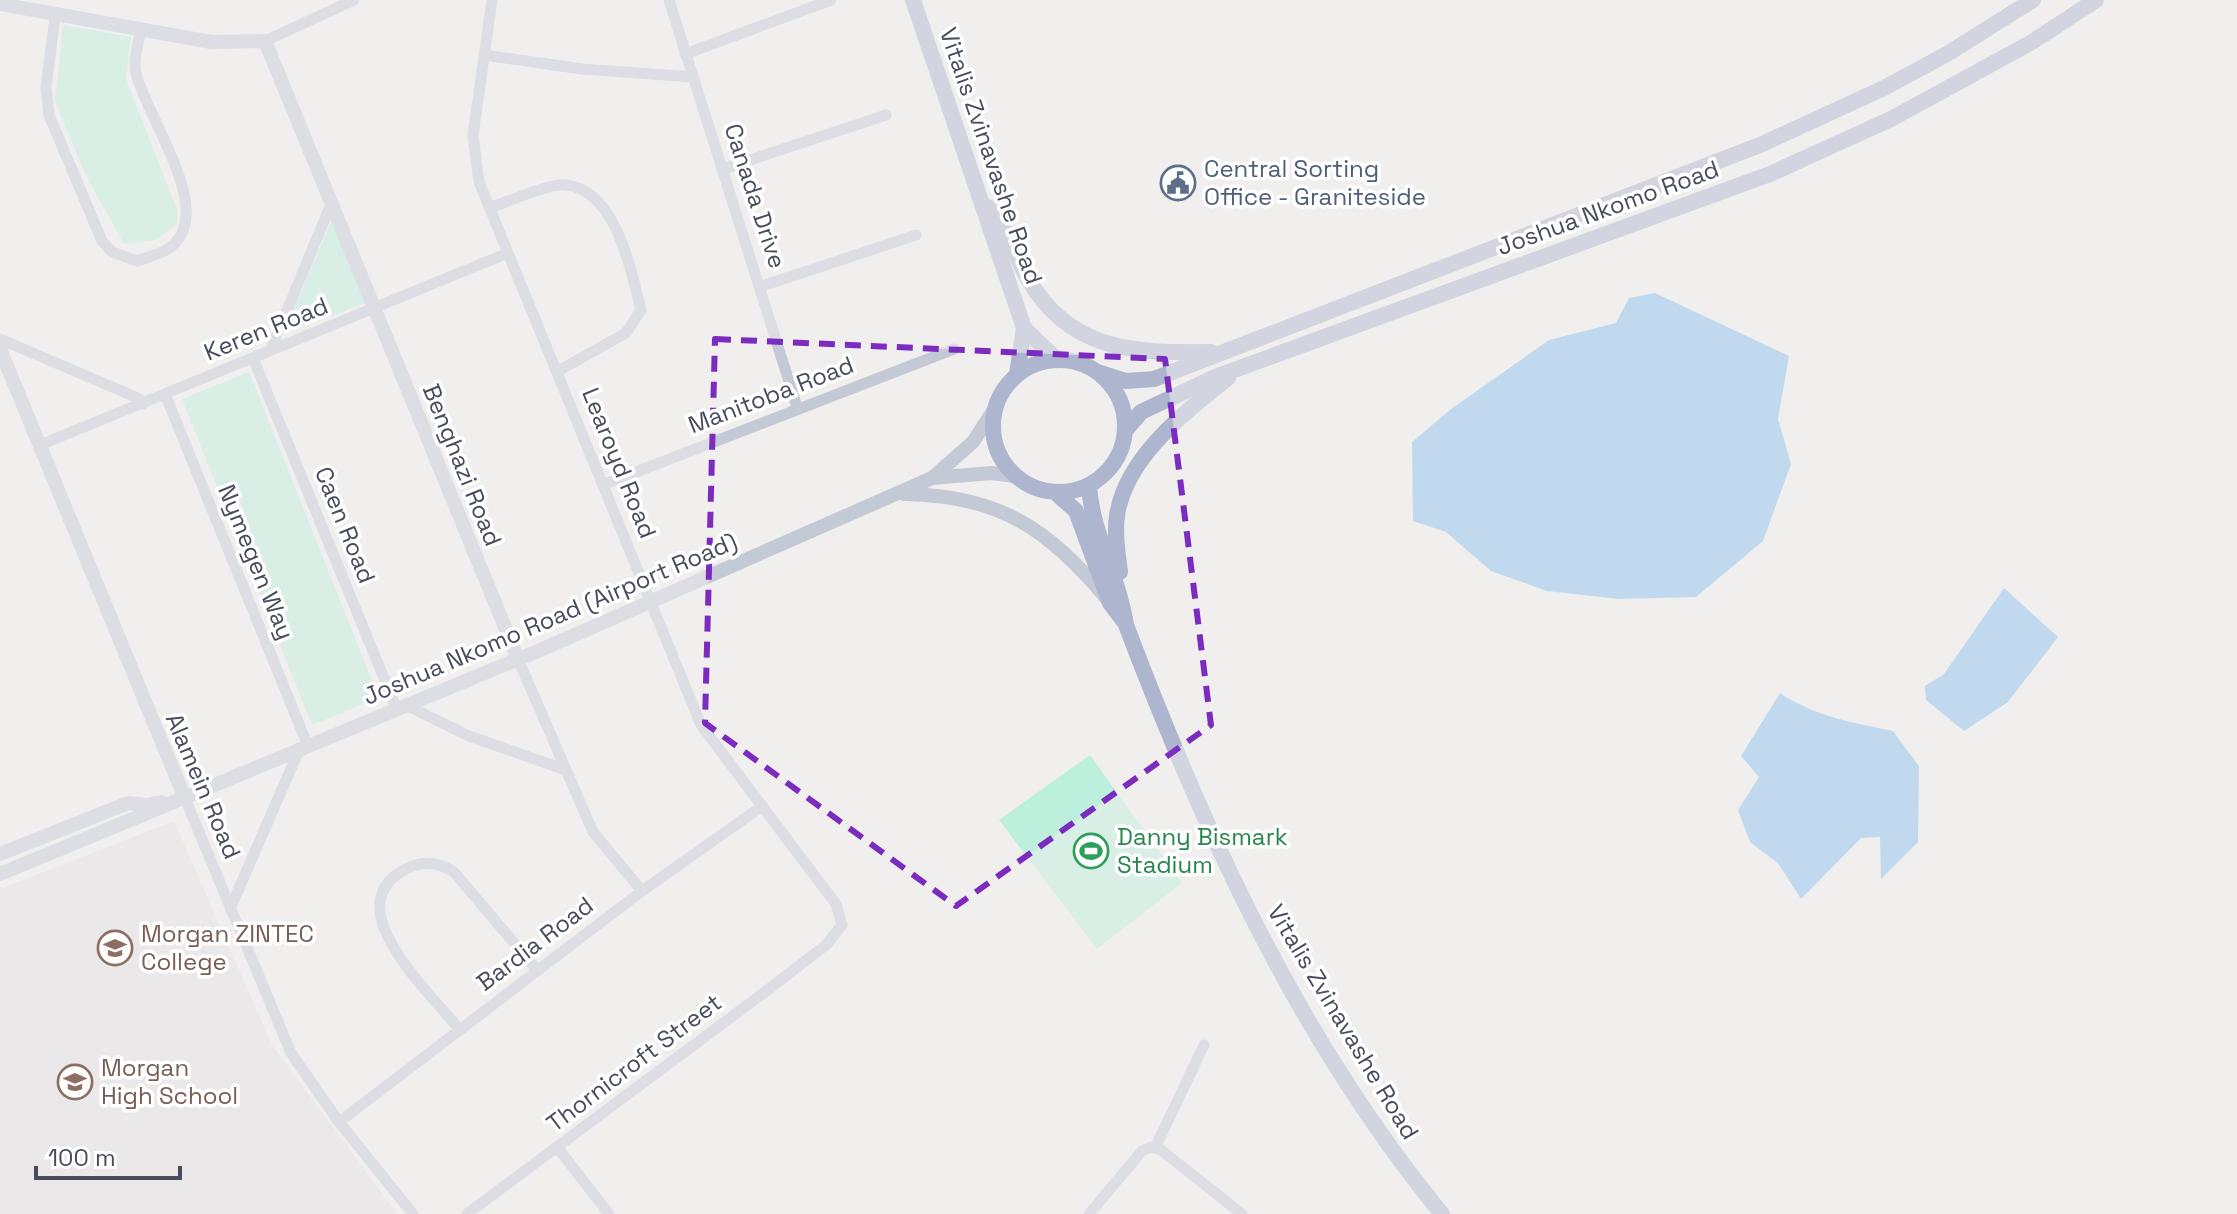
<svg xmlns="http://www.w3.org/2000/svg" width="2237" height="1214" viewBox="0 0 2237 1214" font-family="'Space Grotesk',sans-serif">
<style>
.education{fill:#e2e0e0}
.green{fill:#bcefdc}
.water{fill:#88bfed}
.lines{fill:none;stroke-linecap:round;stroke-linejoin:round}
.minor{stroke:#c4c9d6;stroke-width:11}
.tertiary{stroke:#c4c9d6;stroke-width:14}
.primary{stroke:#adb6ce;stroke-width:16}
.marked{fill:none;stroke:#7b2cbf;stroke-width:6;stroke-dasharray:16 10;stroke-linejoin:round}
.labels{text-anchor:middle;stroke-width:7;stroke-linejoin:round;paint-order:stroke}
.street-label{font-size:24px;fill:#464c5c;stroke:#fff}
.service-label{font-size:24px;fill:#4e5e75;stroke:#fff;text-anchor:start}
.leisure-label{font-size:24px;fill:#27864d;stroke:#fff;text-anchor:start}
.education-label{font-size:24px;fill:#785e54;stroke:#fff;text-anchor:start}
</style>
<rect width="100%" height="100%" fill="#f1efee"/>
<path class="education" d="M174 821 272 1045 397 1214H0V889Z"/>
<path class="green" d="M63 25 131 37 126 79 177 210V224L155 240 124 244 85 174 55 101Z
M332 219 365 303 288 332V323Z
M249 372 379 698 312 725 182 399Z
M1090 755 1182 883 1097 949 999 820Z"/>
<path class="water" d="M1655 293 1789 356 1778 419 1791 464 1763 541 1696 597 1619 599 1547 591 1491 571 1446 532 1413 521 1412 442 1451 409 1549 340 1616 323 1629 298Z
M2004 588 2058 637 2008 702 1964 731 1926 700 1925 686 1944 674Z
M1780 693C1814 716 1854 723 1893 731L1919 766 1918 842 1881 879 1880 837 1861 838 1801 899 1778 863 1750 842 1738 810 1759 777 1741 756Z"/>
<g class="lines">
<path class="minor" d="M669 0 797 407
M55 17 46 87 49 115 102 241 112 252 137 261C150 256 167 253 176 242 211 204 146 116 136 73 133 60 138 44 141 30
M265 41 354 0
M685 54 831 0
M484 55 582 69 693 77
M723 169 886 115
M489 208C508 202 549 183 566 185 616 190 631 270 641 310L626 333 558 371
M762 286 916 235
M0 339 138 398 143 404
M271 349 331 204
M253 358 397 710
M165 394 308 746
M40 445 508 253
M605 484 954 349
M518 659 593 832 642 891
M408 706 469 736 563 769
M184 796 291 1053 339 1122 413 1214
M230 909 300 748
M459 1029C430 992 338 910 402 871 420 860 437 861 454 872L537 970
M339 1122 642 891 761 807
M558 1148 609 1214
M1155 1148 1204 1045
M467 1214 761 995 826 945 842 925 836 904 701 725 479 182 473 135 492 0
M1089 1214 1142 1151 1151 1147 1161 1150 1242 1214"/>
<path class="tertiary" d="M0 4 211 42 265 41 518 659
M0 349 184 796
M932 478 991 473 1015 476
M904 494C998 495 1048 528 1107 599
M0 854 128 803 147 805 161 802
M0 874 545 648 932 478 973 442 995 408"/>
<path class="primary" d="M913 0 1024 328 1017 374
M988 207C1007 226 1014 254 1027 277 1069 352 1135 353 1211 352
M1024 328 1056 359
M993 426a66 66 0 1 1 132 0a66 66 0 1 1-132 0Z
M1098 372 1126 381 1154 379 1760 145 1884 88 1947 54 2033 0
M1125 431 1141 412 1215 377 1770 174 1891 119 2032 42 2096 0
M1089 486C1092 534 1119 577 1126 625 1205 834 1299 1040 1442 1214
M1056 493 1076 511 1110 603 1125 623
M1120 572C1118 554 1114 535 1117 516 1125 458 1185 412 1228 378"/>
</g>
<path d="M0 0H2237V1214H0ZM715 339 1165 359 1211 725 956 906 705 723Z" fill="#f1efee" fill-opacity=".55" fill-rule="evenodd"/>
<path class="marked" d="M715 339 1165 359 1211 725 956 906 705 723Z"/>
<defs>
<g id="civic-ring" transform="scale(1.8)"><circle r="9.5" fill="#fff" stroke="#5c6f8a" stroke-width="1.5"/><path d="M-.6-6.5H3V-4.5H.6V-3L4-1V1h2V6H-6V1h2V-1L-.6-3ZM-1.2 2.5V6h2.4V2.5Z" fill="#5c6f8a"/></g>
<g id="stadium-ring" transform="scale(1.8)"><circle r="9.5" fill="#fff" stroke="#2e9e5b" stroke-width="1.5"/><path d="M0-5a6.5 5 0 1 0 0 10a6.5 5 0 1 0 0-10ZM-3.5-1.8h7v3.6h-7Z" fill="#2e9e5b"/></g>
<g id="school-ring" transform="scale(1.8)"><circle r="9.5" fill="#fff" stroke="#8d6e63" stroke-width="1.5"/><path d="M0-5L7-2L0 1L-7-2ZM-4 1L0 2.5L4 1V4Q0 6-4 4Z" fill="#8d6e63"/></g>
</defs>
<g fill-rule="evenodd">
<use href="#civic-ring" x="1178" y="183"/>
<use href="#stadium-ring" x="1091" y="851"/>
<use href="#school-ring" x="115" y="948"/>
<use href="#school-ring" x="75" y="1082"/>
</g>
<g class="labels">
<g class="street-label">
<text transform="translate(991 156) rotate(71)" y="8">Vitalis Zvinavashe Road</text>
<text transform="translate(755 196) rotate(72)" y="8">Canada Drive</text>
<text transform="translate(1608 208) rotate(-20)" y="8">Joshua Nkomo Road</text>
<text transform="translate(266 329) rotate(-22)" y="8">Keren Road</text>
<text transform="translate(771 395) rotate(-21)" y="8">Manitoba Road</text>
<text transform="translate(619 463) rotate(68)" y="8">Learoyd Road</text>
<text transform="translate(462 465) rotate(68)" y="8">Benghazi Road</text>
<text transform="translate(345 525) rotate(68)" y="8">Caen Road</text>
<text transform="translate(256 562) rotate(68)" y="8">Nymegen Way</text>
<text transform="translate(550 619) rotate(-23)" y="8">Joshua Nkomo Road (Airport Road)</text>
<text transform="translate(203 786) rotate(67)" y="8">Alamein Road</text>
<text transform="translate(535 944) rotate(-37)" y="8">Bardia Road</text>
<text transform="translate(1343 1022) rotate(59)" y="8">Vitalis Zvinavashe Road</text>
<text transform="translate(634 1063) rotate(-37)" y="8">Thornicroft Street</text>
</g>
<g class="service-label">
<text x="1204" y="177">Central Sorting<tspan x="1204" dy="28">Office - Graniteside</tspan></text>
</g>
<g class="leisure-label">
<text x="1117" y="845">Danny Bismark<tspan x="1117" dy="28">Stadium</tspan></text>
</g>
<g class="education-label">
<text x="141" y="942">Morgan ZINTEC<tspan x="141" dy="28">College</tspan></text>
<text x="101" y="1076">Morgan<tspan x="101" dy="28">High School</tspan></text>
</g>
</g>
<path d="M36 1166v12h144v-12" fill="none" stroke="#464c5c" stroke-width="4"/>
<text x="48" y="1166" font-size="24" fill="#464c5c" stroke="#ffffff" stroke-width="6" paint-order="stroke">100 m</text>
</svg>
